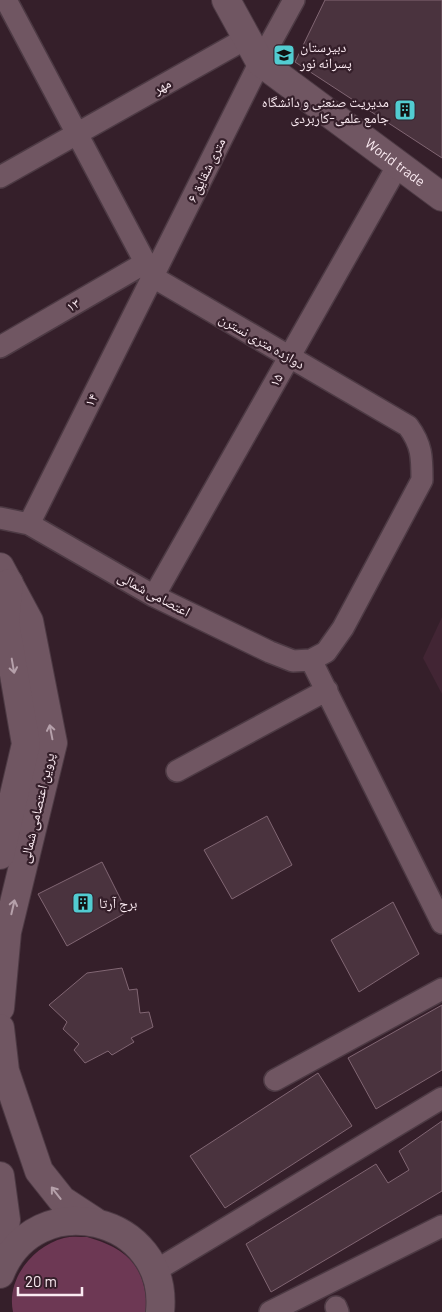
<svg xmlns="http://www.w3.org/2000/svg" width="442" height="1312" viewBox="0 0 442 1312" font-family="Barlow,'Noto Naskh Arabic',sans-serif">
<style>
.built{fill:#422534}
.green{fill:#6d3854}
.building{fill:#4a333e;stroke:#816673}
.lines{fill:none;stroke-linecap:round;stroke-linejoin:round}
.minor-casing{stroke:#4d3a44;stroke-width:24}
.secondary-casing{stroke:#4d3a44;stroke-width:30}
.minor{stroke:#705662;stroke-width:21}
.secondary{stroke:#705662;stroke-width:28}
.oneway{stroke:#b5a0aa}
.labels{text-anchor:middle;stroke-width:4.5;stroke-linejoin:round;paint-order:stroke}
.poi-label{font-size:14px;fill:#faeaf1;stroke:#351f2a;text-anchor:start}
.street-label{font-size:14px;fill:#faeaf1;stroke:#351f2a}
</style>
<rect width="100%" height="100%" fill="#351f2a"/>
<path class="built" d="M442 617V694L423 658Z"/>
<path class="green" d="M87 1237C129 1249 146 1267 147 1312H13C6 1279 33 1246 64 1238 71 1236 80 1237 87 1237Z"/>
<path class="building" d="M325 0H442V158L295 62Z
M267 816 292 865 232 899 204 850Z
M102 862 127 912 67 946 38 894Z
M393 902 419 954 359 992 331 940Z
M122 968 129 990 137 989 140 1013 149 1012 153 1027 131 1038 134 1042 112 1055 108 1051 85 1063 74 1050 79 1044 63 1029 67 1022 49 1005 87 973Z
M442 1005V1070L376 1109 348 1058Z
M318 1073 352 1126 225 1208 190 1156Z
M442 1121V1191L271 1292 246 1244 376 1164 388 1183 409 1170 399 1151Z"/>
<g class="lines">
<g class="minor-casing">
<path id="minor" d="M0 177 247 38
M0 347 145 263
M0 518 29 524 154 596 270 652 293 661 311 660 326 652 343 628 422 480C422 457 422 445 408 426L153 277 6 0
M29 524 260 62 294 0
M154 596 398 165
M311 660 442 923
M177 771 327 690
M275 1080 442 989
M155 1271 442 1098
M336 1307 338 1312
M270 1312 442 1226"/>
</g>
<g class="secondary-casing">
<g id="secondary">
<path id="s1" d="M226 0 260 62 442 197"/>
<path d="M0 567 29 621 53 743 7 932 0 1008"/>
<path d="M0 855 26 744 5 622 9 583"/>
<path d="M0 1028 5 1071 39 1171 62 1200 94 1221"/>
<path d="M0 1176 6 1220 0 1258"/>
<path d="M0 1274C35 1184 170 1216 160 1312"/>
</g>
</g>
<use href="#minor" class="minor"/>
<use href="#secondary" class="secondary"/>
</g>
<defs><path id="oneway-shaft" d="M-6 0H5M1.5-3L5.5 0L1.5 3" fill="none" stroke-width="1.6" stroke-linecap="round" stroke-linejoin="round" transform="scale(1.25)"/></defs>
<g class="oneway">
<use href="#oneway-shaft" transform="translate(13 666) rotate(80)"/>
<use href="#oneway-shaft" transform="translate(51 732) rotate(-101)"/>
<use href="#oneway-shaft" transform="translate(13 907) rotate(-77)"/>
<use href="#oneway-shaft" transform="translate(56 1193) rotate(-128)"/>
</g>
<defs>
<g id="school-square" transform="scale(1.125)"><rect x="-9" y="-9" width="18" height="18" rx="4" fill="#52ccd1" stroke="#351f2a"/><path d="M0-5L7-2L0 1L-7-2ZM-4 1L0 2.5L4 1V4Q0 6-4 4Z" fill="#111"/></g>
<g id="building-square" transform="scale(1.125)"><rect x="-9" y="-9" width="18" height="18" rx="4" fill="#52ccd1" stroke="#351f2a"/><path d="M-4-6H4V6H1V3H-1V6H-4ZM-2.5-4.3h1.7v1.8h-1.7ZM.8-4.3h1.7v1.8H.8ZM-2.5-1h1.7V.8h-1.7ZM.8-1h1.7V.8H.8Z" fill="#111"/></g>
</defs>
<g fill-rule="evenodd">
<use href="#school-square" x="284" y="55"/>
<use href="#building-square" x="405" y="110"/>
<use href="#building-square" x="83" y="903"/>
</g>
<g class="labels">
<g class="poi-label">
<text x="300" y="52">دبیرستان<tspan x="300" dy="16">پسرانه نور</tspan></text>
<text x="389" y="107" text-anchor="end">مدیریت صنعنی و دانشگاه<tspan x="389" dy="16">جامع علمی-کاربردی</tspan></text>
<text x="99" y="908">برج آرتا</text>
</g>
<g class="street-label">
<text transform="translate(162 86) rotate(-29)" y="5">مهر</text>
<text dy="5" stroke="none"><textPath href="#s1" startOffset="239">World trade</textPath></text>
<text transform="translate(206 170) rotate(-64)" y="5">۶ متری شقایق</text>
<text transform="translate(73 305) rotate(-30)" y="5">۱۳</text>
<text transform="translate(262 341) rotate(30)" y="5">دوازده متری نسترن</text>
<text transform="translate(276 380) rotate(-60)" y="5">۱۵</text>
<text transform="translate(91 400) rotate(-63)" y="5">۱۴</text>
<text transform="translate(154 594) rotate(28)" y="5">اعتصامی شمالی</text>
<text transform="translate(37 808) rotate(-77)" y="5">پروین اعتصامی شمالی</text>
</g>
</g>
<path d="M18 1287v8h64v-8" fill="none" stroke="#faeaf1" stroke-width="2.5"/>
<text x="25" y="1287" font-size="15" fill="#faeaf1" stroke="#351f2a" stroke-width="4" paint-order="stroke">20 m</text>
</svg>
